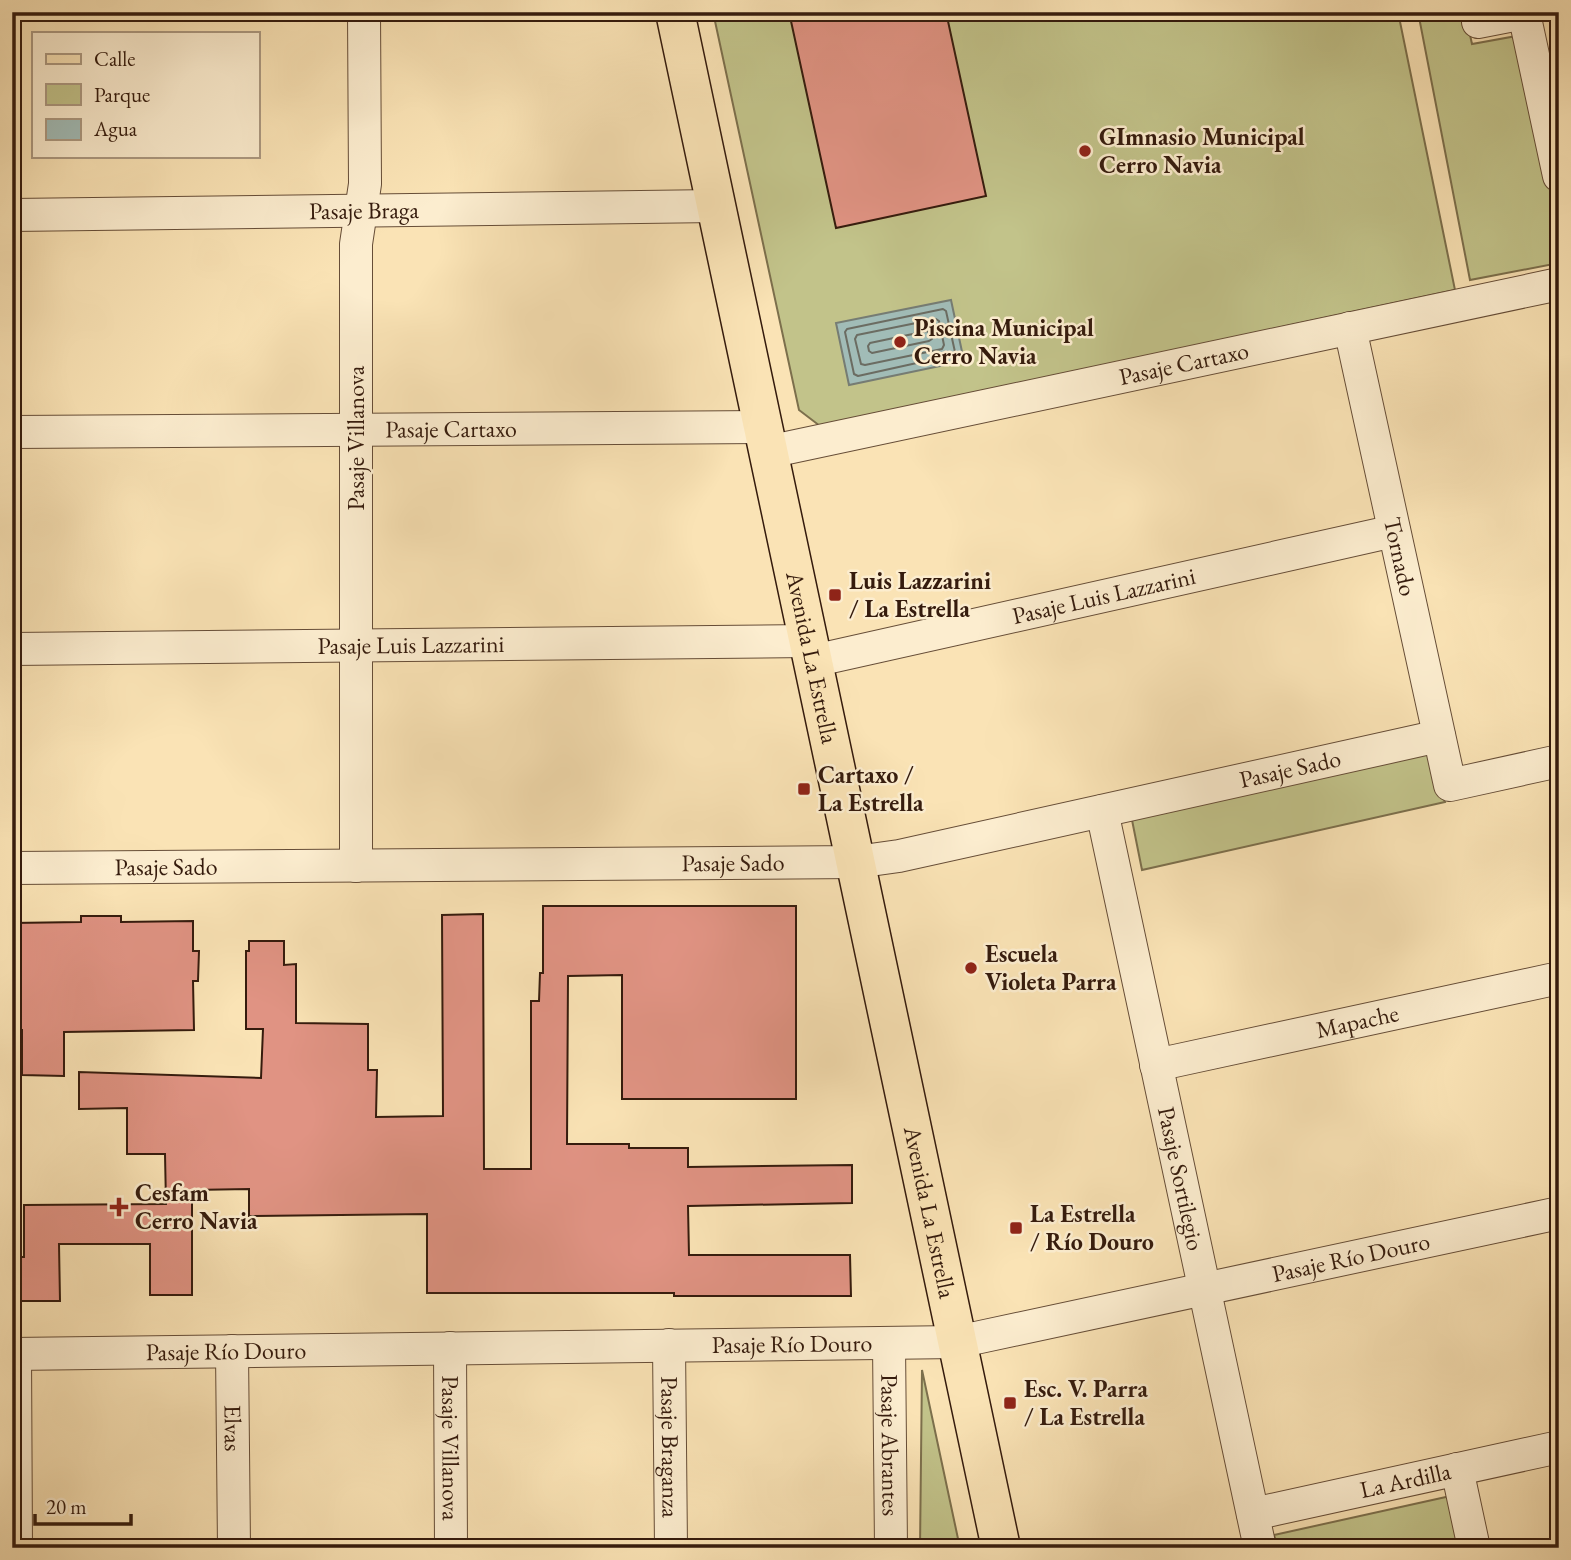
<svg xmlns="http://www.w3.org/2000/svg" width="1571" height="1560" viewBox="0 0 1571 1560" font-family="'EB Garamond',serif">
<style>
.green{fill:#c2c38a;stroke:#7c6f4c;stroke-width:2}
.water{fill:#a1bcb7;stroke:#767c73;stroke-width:2}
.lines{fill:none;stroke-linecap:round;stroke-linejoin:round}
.shore{stroke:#6b6c62;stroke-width:2}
.building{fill:#e09383;stroke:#351b0d;stroke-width:2}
.minor-casing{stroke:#664d37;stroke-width:34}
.major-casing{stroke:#351b0d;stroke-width:41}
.minor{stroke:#fcedcf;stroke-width:32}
.major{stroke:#fae3b5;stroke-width:38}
.poi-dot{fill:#8f2418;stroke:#fcedcf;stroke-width:2.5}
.labels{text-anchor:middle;stroke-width:5;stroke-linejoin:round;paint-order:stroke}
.poi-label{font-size:24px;font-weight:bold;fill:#351b0d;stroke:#fcedcf;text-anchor:start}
.street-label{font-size:24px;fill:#351b0d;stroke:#fcedcf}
</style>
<rect width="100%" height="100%" fill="#fae3b5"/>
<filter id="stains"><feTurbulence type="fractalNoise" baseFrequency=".00286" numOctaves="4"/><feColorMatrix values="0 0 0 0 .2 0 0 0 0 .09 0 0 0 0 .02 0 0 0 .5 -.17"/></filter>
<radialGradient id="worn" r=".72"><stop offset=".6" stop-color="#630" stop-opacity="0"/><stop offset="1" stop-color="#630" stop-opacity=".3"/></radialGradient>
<path class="green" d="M713 12H1398L1455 290 820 426 799 410Z
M1418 12H1465L1472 44 1522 35 1559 222V263L1470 280Z
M1430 752 1445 802 1142 870 1131 815Z
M922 1370 960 1548H920Z
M1455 1495 1464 1548H1278L1274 1535Z"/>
<path class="water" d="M951 300 964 361 849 385 836 323Z"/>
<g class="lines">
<path class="shore" d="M943 309 946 311 955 352 953 355 858 376 854 374 845 332 847 329Z
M936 319 939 321 944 345 942 349 865 365 861 364 855 339 857 335Z
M927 331 931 334 932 339 929 341 872 353 869 351 868 346 870 343Z"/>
</g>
<path class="building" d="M789 12H946L986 196 836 228Z
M543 906H796V1099H622V975L568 976 567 1144H629V1148H688V1167L852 1165V1203L688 1206 689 1255H850L851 1296H674V1293H427V1214L249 1216V1189L192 1190V1295H150V1244H59L60 1301H12V1257H24V1205L166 1204 165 1154H127V1108L79 1109V1072L261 1078 263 1029H246V951H249V941H284V965L296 964V1023L368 1024V1070H377L376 1117 443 1116 442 915 483 914 484 1169H531V1001H539L540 973H543Z
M81 916H121V922L193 921V951H199L198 981H193L194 1030 64 1032V1076L22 1075V1030H12V923L81 922Z"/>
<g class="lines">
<g class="minor-casing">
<g id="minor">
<path d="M1524 13 1559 176"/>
<path d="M1478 22 1529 12"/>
<path id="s1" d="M12 215 716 206"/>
<path id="s2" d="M1350 328 1450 785 1559 761"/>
<path id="s3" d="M12 432 763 427"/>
<path id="s4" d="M768 452 1559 284"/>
<path id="s5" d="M12 649 809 641"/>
<path id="s6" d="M813 661 1394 531"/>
<path id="s7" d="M1102 811 1260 1548"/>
<path d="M356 866V244L365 184 364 12"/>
<path id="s8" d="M12 868 856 862 899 856 1439 736"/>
<path id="s9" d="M1156 1065 1559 978"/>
<path id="s10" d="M889 1343 891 1548"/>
<path id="s11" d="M669 1345 671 1548"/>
<path id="s12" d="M450 1348 451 1548"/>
<path id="s13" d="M232 1351 234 1548"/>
<path id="s14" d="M12 1354 957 1342 1559 1213"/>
<path d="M15 1354 16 1548"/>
<path d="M1457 1469 1474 1548"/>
<path id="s15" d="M1253 1514 1559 1447"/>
</g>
</g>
<g class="major-casing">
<g id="major">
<path id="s16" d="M675 12 1001 1548"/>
</g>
</g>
<use href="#minor" class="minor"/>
<use href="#major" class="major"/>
</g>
<g class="poi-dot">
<circle cx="1085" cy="151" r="7"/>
<circle cx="900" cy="342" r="7"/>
<rect x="828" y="588" width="14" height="14" rx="3.5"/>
<rect x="797" y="782" width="14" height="14" rx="3.5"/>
<circle cx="971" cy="968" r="7"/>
<path d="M115.5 1196.5h7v7h7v7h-7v7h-7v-7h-7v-7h7z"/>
<rect x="1009" y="1221" width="14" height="14" rx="3.5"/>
<rect x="1003" y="1396" width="14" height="14" rx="3.5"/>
</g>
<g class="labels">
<g class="poi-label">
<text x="1099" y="145">GImnasio Municipal<tspan x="1099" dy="28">Cerro Navia</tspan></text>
<text x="914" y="336">Piscina Municipal<tspan x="914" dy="28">Cerro Navia</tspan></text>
<text x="849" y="589">Luis Lazzarini<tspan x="849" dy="28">/ La Estrella</tspan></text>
<text x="818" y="783">Cartaxo /<tspan x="818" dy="28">La Estrella</tspan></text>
<text x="985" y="962">Escuela<tspan x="985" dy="28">Violeta Parra</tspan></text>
<text x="135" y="1201">Cesfam<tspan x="135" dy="28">Cerro Navia</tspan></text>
<text x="1030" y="1222">La Estrella<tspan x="1030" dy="28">/ Río Douro</tspan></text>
<text x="1024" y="1397">Esc. V. Parra<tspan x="1024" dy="28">/ La Estrella</tspan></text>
</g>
<g class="street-label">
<text dy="8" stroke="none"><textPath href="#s1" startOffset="352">Pasaje Braga</textPath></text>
<text dy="8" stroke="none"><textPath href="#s4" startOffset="425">Pasaje Cartaxo</textPath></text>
<text dy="8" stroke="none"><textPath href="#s3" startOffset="439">Pasaje Cartaxo</textPath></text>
<text transform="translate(356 438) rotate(-90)" y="8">Pasaje Villanova</text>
<text dy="8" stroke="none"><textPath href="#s2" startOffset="234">Tornado</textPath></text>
<text dy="8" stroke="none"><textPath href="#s6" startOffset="298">Pasaje Luis Lazzarini</textPath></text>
<text dy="8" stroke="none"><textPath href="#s5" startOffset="399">Pasaje Luis Lazzarini</textPath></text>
<text dy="8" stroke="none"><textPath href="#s16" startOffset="660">Avenida La Estrella</textPath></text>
<text dy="8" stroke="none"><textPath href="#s8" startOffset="1288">Pasaje Sado</textPath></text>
<text dy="8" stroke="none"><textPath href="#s8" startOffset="721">Pasaje Sado</textPath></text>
<text dy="8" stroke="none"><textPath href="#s8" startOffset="154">Pasaje Sado</textPath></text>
<text dy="8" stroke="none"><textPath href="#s9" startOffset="206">Mapache</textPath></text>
<text dy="8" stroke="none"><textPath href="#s7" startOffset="376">Pasaje Sortilegio</textPath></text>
<text dy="8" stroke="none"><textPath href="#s16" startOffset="1227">Avenida La Estrella</textPath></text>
<text dy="8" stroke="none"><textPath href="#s14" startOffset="1348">Pasaje Río Douro</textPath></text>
<text dy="8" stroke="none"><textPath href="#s14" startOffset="780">Pasaje Río Douro</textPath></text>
<text dy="8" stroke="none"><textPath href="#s14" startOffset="214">Pasaje Río Douro</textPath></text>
<text dy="8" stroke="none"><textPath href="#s13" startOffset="77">Elvas</textPath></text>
<text dy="8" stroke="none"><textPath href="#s10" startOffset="102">Pasaje Abrantes</textPath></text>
<text dy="8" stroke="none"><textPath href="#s11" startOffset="102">Pasaje Braganza</textPath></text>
<text dy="8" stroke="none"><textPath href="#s12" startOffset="100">Pasaje Villanova</textPath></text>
<text dy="8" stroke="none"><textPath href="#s15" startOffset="156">La Ardilla</textPath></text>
</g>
</g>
<rect width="1571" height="1560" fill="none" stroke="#fae3b5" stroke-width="42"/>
<rect x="14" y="14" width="1543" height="1532" fill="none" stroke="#351b0d" stroke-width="3.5"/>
<rect x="21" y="21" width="1529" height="1518" fill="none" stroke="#351b0d" stroke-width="2"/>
<rect x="32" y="32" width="228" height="126" fill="#fcedcf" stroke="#ac9981" stroke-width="2"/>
<rect x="46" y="54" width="35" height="10" fill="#fae3b5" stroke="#ac9981" stroke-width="2"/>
<text x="94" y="66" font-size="21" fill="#351b0d">Calle</text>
<rect x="46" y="84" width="35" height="21" fill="#c2c38a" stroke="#ac9981" stroke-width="2"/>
<text x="94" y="102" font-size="21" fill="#351b0d">Parque</text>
<rect x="46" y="119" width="35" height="21" fill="#a1bcb7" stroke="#ac9981" stroke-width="2"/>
<text x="94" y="136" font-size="21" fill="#351b0d">Agua</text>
<path d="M35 1514v10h96v-10" fill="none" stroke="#351b0d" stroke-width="3.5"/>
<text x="46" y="1514" font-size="21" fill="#351b0d" stroke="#fcedcf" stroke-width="5" paint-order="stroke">20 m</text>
<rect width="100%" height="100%" filter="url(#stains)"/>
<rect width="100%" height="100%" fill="url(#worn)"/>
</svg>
